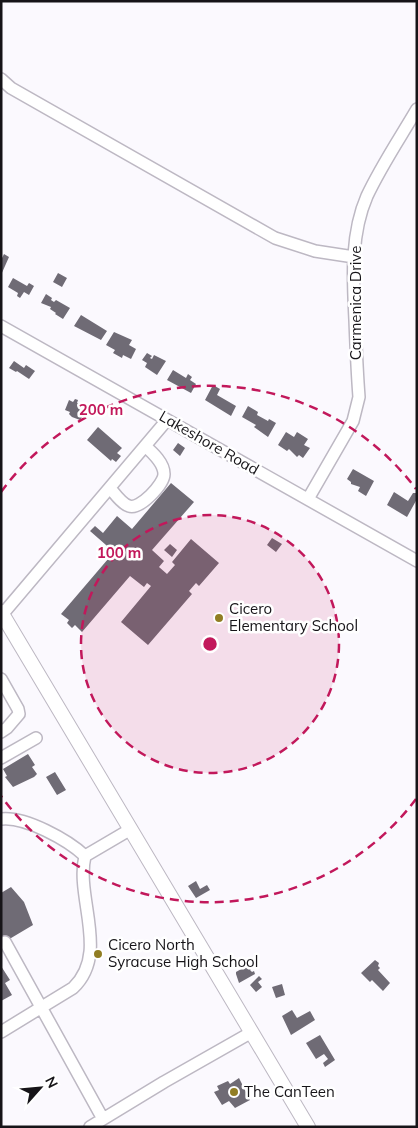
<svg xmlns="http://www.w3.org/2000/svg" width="418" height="1128" viewBox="0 0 418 1128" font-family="Mulish,sans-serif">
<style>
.building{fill:#6f6b75}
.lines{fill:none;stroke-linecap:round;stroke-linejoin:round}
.minor-casing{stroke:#bdb8c3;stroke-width:14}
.major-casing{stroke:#bdb8c3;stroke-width:16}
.minor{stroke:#fff;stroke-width:11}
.major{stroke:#fff;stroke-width:14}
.ring{fill:none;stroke:#c2185b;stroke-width:2.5;stroke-dasharray:9 6}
.poi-dot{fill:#917d23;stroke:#fff;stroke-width:2}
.labels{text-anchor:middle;stroke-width:5;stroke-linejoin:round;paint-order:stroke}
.street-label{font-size:15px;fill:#161418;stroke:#fff}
.poi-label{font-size:15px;fill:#161418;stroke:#fff;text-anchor:start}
.centre{fill:#c2185b;stroke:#fff;stroke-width:2.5}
.ring-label{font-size:15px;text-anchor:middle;font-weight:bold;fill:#c2185b;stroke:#fff;stroke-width:5;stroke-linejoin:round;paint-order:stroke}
</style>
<rect width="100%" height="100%" fill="#fbf9fe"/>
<path class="building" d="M4 254 9 257 1 275V260Z
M58 273 67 278 62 287 53 282Z
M13 278 27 286 29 283 34 286 29 295 24 292 20 298 17 296 18 293 8 287Z
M46 294 52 298 51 300 54 302 56 300 70 308 63 319 55 314 56 313 50 309 51 307 41 303Z
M81 315 107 331 101 340 74 326Z
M114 332 132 340 129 345 136 349 131 359 123 355 122 358 113 353 115 350 106 345Z
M147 353 152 356 150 358 152 359 154 355 166 361 157 375 145 367 147 363 142 360Z
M14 361 24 368 26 365 35 371 29 379 17 371 16 372 9 368Z
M173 370 186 378 188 374 192 377 190 380 196 384 191 393 167 380Z
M213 385 220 389 217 395 236 406 231 416 205 400Z
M75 399 78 400 77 403 86 407 85 409 87 410 80 420 72 417 69 414 70 412 65 410 69 400 73 402Z
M248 406 258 412 257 415 268 421 269 419 276 423 268 437 254 427 256 425 242 417Z
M98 427 122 448 117 453 121 456 116 462 112 459 111 461 87 440Z
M286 432 294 437 297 432 308 439 304 445 310 448 303 458 299 455 297 457 289 449 287 451 278 445Z
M178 443 185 448 180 456 173 450Z
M353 469 374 481 366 496 358 491 360 487 351 484V482L347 479Z
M171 483 194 502 152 550 164 561 159 567 167 574 175 565 172 562 191 539 219 563 199 586 196 583 189 591 192 594 148 645 121 622 151 586 147 583 144 587 130 576 82 632 75 625 72 628 67 623 69 620 61 614 114 552 90 531 95 526 103 533 117 516 132 529Z
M394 492 408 501 413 493H416L417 499 407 517 387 505Z
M272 538 282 544 276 552 267 545Z
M170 544 177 550 172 557 164 550Z
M28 754 35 765 32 767 37 774 34 777 13 787 5 777 7 776 3 769Z
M55 772 66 790 57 795 46 777Z
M196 881 200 889 207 885 210 890 196 898 188 886Z
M11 887 24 902 33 925 1 944V893Z
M375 960 379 963 378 966 380 968 378 970 390 983 383 991 372 980 370 982 361 973Z
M250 964 252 968 250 970 252 972 254 971 255 974 239 983 236 974V972Z
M1 966 10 980 5 983 12 995 1 1001Z
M259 976 262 979 258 982 262 987 256 992 250 985Z
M282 984 285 995 276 998 272 987Z
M292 1010 297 1018 310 1011 315 1020 291 1035 282 1016Z
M320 1035 335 1060 325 1067 323 1063 328 1059 324 1054 316 1059 306 1043Z
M239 1078 250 1100 235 1108 229 1101 222 1105 214 1092 219 1090 217 1086 228 1081 230 1084Z"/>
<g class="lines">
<g class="minor-casing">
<path id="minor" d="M1 79 11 88 275 238 315 251 354 257
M1 326 417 561
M110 488C115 494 122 504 129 506 140 510 164 484 164 474 164 463 153 453 145 446
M308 499 353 421 359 397C357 371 356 346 355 320 353 279 350 235 367 196 381 166 400 138 417 109
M1 616 167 420
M1 679 18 709 19 714 7 728 1 732
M1 758 36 738
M1 819C25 816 68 840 85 856L131 829
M5 942 103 1119
M1 1032 73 988C110 953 75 898 85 856
M90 1127 164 1082 252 1032"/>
</g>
<g class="major-casing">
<path id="major" d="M1 612 308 1127"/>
</g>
<use href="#minor" class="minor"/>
<use href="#major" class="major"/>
</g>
<circle cx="210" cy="644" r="129" fill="#c2185b" fill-opacity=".12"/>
<g class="ring">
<circle cx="210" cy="644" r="129"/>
<path d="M416 799A258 258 0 0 1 1 796M1 492A258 258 0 0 1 416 489"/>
</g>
<g class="poi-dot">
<circle cx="219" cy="618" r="5"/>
<circle cx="98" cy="954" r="5"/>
<circle cx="234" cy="1092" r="5"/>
</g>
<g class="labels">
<g class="street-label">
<text transform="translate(356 303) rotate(-90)" y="5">Carmenica Drive</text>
<text transform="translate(209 443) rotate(30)" y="5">Lakeshore Road</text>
</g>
<g class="poi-label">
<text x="229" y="614">Cicero<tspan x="229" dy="17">Elementary School</tspan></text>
<text x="108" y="950">Cicero North<tspan x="108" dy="17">Syracuse High School</tspan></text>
<text x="244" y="1097">The CanTeen</text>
</g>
</g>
<circle cx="210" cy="644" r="8" class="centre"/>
<g class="ring-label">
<text x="101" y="415">200 m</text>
<text x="119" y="558">100 m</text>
</g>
<rect width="418" height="1128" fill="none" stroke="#161418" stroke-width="5"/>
<g transform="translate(40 1088) rotate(63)" stroke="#ffffff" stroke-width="4" paint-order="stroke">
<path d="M0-4L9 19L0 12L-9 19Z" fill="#161418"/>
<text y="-8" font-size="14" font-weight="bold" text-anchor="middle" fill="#161418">N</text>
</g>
</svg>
